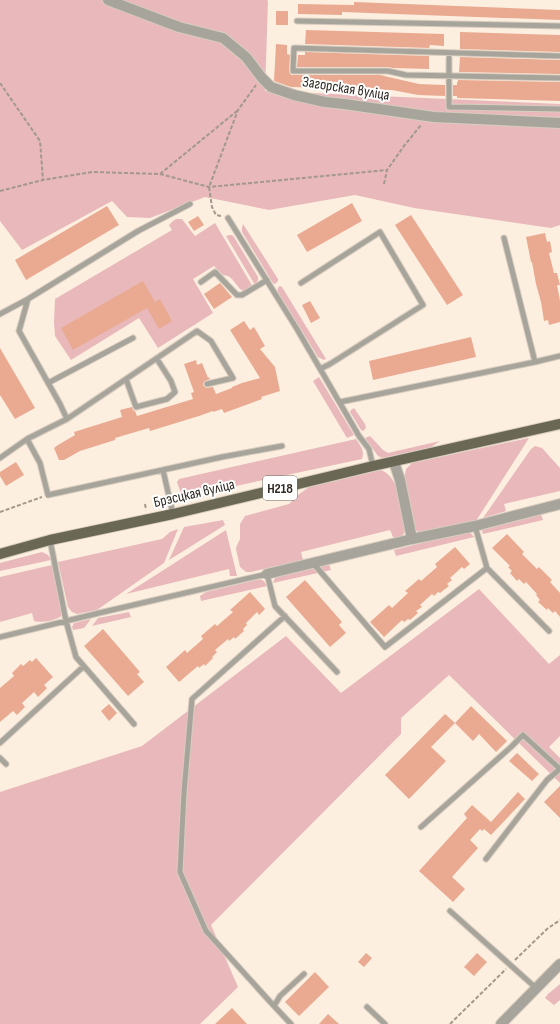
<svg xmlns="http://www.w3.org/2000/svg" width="560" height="1024" viewBox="0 0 560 1024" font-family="'Sofia Sans Condensed',sans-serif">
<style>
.green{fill:#e8b8bb}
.building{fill:#eaaa91}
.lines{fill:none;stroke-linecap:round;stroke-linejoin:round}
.service-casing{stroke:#d8ccbe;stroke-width:7}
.minor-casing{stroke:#d8ccbe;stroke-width:12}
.tertiary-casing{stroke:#d8ccbe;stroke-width:12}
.primary-casing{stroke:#d8ccbe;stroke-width:12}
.path{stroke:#a2988c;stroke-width:2;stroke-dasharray:4 2;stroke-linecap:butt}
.service{stroke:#a7a59b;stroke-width:5}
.minor{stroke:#a7a59b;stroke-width:10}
.tertiary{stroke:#a7a59b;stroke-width:10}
.primary{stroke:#6a6755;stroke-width:10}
.labels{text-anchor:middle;stroke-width:4;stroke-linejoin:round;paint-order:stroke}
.shield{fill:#fff;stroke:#6e6a65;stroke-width:1}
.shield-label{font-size:14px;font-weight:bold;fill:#302a23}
.street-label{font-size:15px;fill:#302a23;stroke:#fff}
</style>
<rect width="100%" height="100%" fill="#fdefe0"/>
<path class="green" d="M0 0H267L268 1 265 91 560 104V225L551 228 414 208 355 195 269 210 205 197 150 218 127 217 112 201 22 250 0 221Z
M176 219H182L185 223 195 236 215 223 253 287 247 291H243L240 289 232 279 228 276 223 275 214 266 193 279 213 313 158 348 139 318 71 360 55 336 54 322 55 299 172 230 169 225 173 221Z
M243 224 278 279V281L275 284 273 283 242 232V228Z
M230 235H232L234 237 258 277V280L255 285 226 236Z
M280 286 282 287 326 359 324 360 318 357 278 292C277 289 278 287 280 286Z
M319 377 354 435 347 438 313 381Z
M354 408 365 424 366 428 363 431 361 430 350 412 351 410Z
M370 436 383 450 388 453 440 441 430 448 382 458 378 456 365 438Z
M529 438 476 521 422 532H418L413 527 404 479 406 469 412 463Z
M356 439C360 445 365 451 362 459L184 497 182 496 177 482 179 479Z
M535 446 542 448 560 468V491L504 504 506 511 483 518 531 449Z
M381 470C388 473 393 479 396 486L405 531 403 535 399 538 393 537 390 530 301 552 303 560 251 572H246L240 567 236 549 237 545 240 539V524L245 516 289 504 298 495 309 487Z
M541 514 543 520 483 534 482 530 486 527Z
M223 520 225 525 169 560 184 527Z
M178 529 164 563 97 610 77 614 72 612 68 607 58 562 162 539 170 532Z
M226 530 237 576H230L229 569 126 594Z
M469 531 474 537 396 556 394 550Z
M42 552C47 554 49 555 51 560L0 571V563Z
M329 564 331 570 273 583 275 578 279 575Z
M52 565 62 613C61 616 61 617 58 618 52 621 40 623 34 621L32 613 0 622V577Z
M260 579 264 581 267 586 201 601 200 596 206 592Z
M479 589 549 664 560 655V736L549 747 560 758V783L449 675 401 718V734L211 925 238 987 200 1024H0V792L142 746 286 636 341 693Z
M129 612 131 617 92 626 98 618Z
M91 619 84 628 73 630 72 627 74 623Z
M560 984V1000L554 1005 545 998 548 994Z"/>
<path class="building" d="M354 2 560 10V20L342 12V15L298 14V4L354 5Z
M276 11H288V25H276Z
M306 30 444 34V46L430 45 429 48 305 44Z
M460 32 560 35V52L460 49Z
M276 44 287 45V54L290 55 289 71 291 75H380L419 84 445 85V96L418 95 392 90 291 87 274 81Z
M305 52 429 56V69L393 68 388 67H297L298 55H305Z
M460 57 560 60V74L459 72Z
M458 80 560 82V101L457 98V96H453V85H457V82H458Z
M352 203 362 221 307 252 297 235Z
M107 206 119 225 26 280 15 260Z
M411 215 463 295 447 305 395 225Z
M198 216 204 225 194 231 188 222Z
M545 233 547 242 550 241 552 252 549 253 554 273H557L560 285H557L560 301V322L549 325 548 320 544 321 541 302 536 284 532 262H531L526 237Z
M143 281 155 302 160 299 172 321 159 329 147 308 73 350 61 328Z
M220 283 232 297 214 309 204 294Z
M310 301 320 318 311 323 302 305Z
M244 321 250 330 254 327 265 346 260 349 275 367 280 391 261 397 262 399 224 413 222 409 213 412V411L199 416 150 431 149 428 115 438V440L80 451 64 460H59L54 448 58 445 75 435 74 432 122 417 120 410 132 407 133 410 135 411 137 416 193 399 191 393 194 392 184 364 196 360 197 365 202 363 208 378 209 377 210 379 205 381 203 383V385L206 388 213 387 216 394 232 388V387L242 383 260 378 230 330Z
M471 337 476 357 373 380 369 361Z
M0 348 35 408 15 419 0 395Z
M16 462 24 475 6 486 0 476V472Z
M507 534 524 552 522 554 537 569 539 567 552 580 550 582 560 593V617L555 611 553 613 548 608 547 610 538 602 540 600 536 595 537 594 526 582 524 584 519 579 517 581 510 573 512 571 508 567 510 566 492 548Z
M455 547 470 564 464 569 462 567 450 578 452 580 447 584 449 586 440 593 438 592 434 596 432 594 420 605 422 607 416 611 418 613 410 620 408 619 404 622 402 620 384 637 370 622 389 605 392 608 408 593 405 591 419 579 421 581 437 567 435 564Z
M305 580 342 622 339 625 346 633 330 647 286 597Z
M250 592 265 609 259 615 257 612 246 623 247 625 243 629 244 631 235 639 234 637 229 641 228 639 215 650 217 652 212 657 213 658 205 666 204 664 199 668 198 666 179 682 166 667 185 650 187 653 203 639 201 636 215 624 217 626 233 612 230 610Z
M103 629 140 672 137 674 144 682 128 696 84 646Z
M36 658 53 677 44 685 47 688 38 697 34 692 22 703 25 707 17 715 13 711 0 722V688L14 676 12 673 21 664 23 666 30 660 32 662Z
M109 704 117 713 109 721 101 711Z
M471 706 507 741 496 752 479 734 473 741 455 723Z
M445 714 455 723 431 747 446 761 409 799 385 775Z
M517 753 539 774 532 781 509 761Z
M560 786V818L544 802Z
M518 792 525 799 491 835 484 829 482 831 480 829 470 840 478 848 452 877 465 889 453 902 419 871 467 818 464 814 472 805 491 822Z
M366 953 372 958 364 967 358 962Z
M477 953 487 962 474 976 464 967Z
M315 972 329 987 299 1016 285 1002Z
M232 1008 247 1024H215Z
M328 1014 339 1024H319Z"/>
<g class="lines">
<g class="service-casing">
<path id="service" d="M297 21 560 26
M449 53V107L560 109
M560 56 294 48 293 71H388L406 75 560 78
M228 218 297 329 359 436 369 449 373 466
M201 282 215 272 237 295H242L267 280
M301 283 380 232 423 305 330 364 320 369
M0 314 28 299
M535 362 560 356
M126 379 136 407 167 399 175 392 171 381 157 359
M48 383 133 338
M340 402 535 362 504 238
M67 419 60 404 19 331 28 299 138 231 190 204
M27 439 40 463 48 495 222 457 282 446
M0 458 27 439 67 419 197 331 211 341 233 378 207 384
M163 470 173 514
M475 526 487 568 549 631
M50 540 66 621 76 657 134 724
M313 563 385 647 487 568
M285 616 192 699 184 792 180 872 206 931 274 1006 291 1024
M0 637 99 613 267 574 275 606 337 672
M0 743 84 666
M0 758 6 764
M421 827 511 747 523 735 560 769
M486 859 547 780 560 769
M450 911 536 988
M274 1006 280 996 304 974
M367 1007 385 1024"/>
</g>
<g class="minor-casing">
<path id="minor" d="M108 0 179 27 223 38 246 57 262 78 271 87 294 95 325 102 344 104 434 117 560 123
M394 462 400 480 412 539 475 526 560 504
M267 574 412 539"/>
</g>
<g class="tertiary-casing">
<path id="tertiary" d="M501 1024 560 964"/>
</g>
<g class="primary-casing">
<path id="primary" d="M0 554 50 540 173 514 373 466 560 424"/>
</g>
<path class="path" d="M0 83 40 141 43 180
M160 174 237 111
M384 184 387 170 404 146 421 125
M0 191 43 180 92 172 160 174 209 187 387 170
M221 216 216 215 212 207 209 187 238 110 256 85
M145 504 146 510
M0 512 42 497
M515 960 547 929 560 920
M450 1024 506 969"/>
<use href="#service" class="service"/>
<use href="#minor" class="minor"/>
<use href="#tertiary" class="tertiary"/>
<use href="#primary" class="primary"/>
</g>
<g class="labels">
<rect class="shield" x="263" y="476" width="34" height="24" rx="3"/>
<g class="shield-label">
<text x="280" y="493">Н218</text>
</g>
<g class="street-label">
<text transform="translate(346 88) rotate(9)" y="5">Загорская вуліца</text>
<text transform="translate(194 493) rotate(-13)" y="5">Брэсцкая вуліца</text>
</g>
</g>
</svg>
